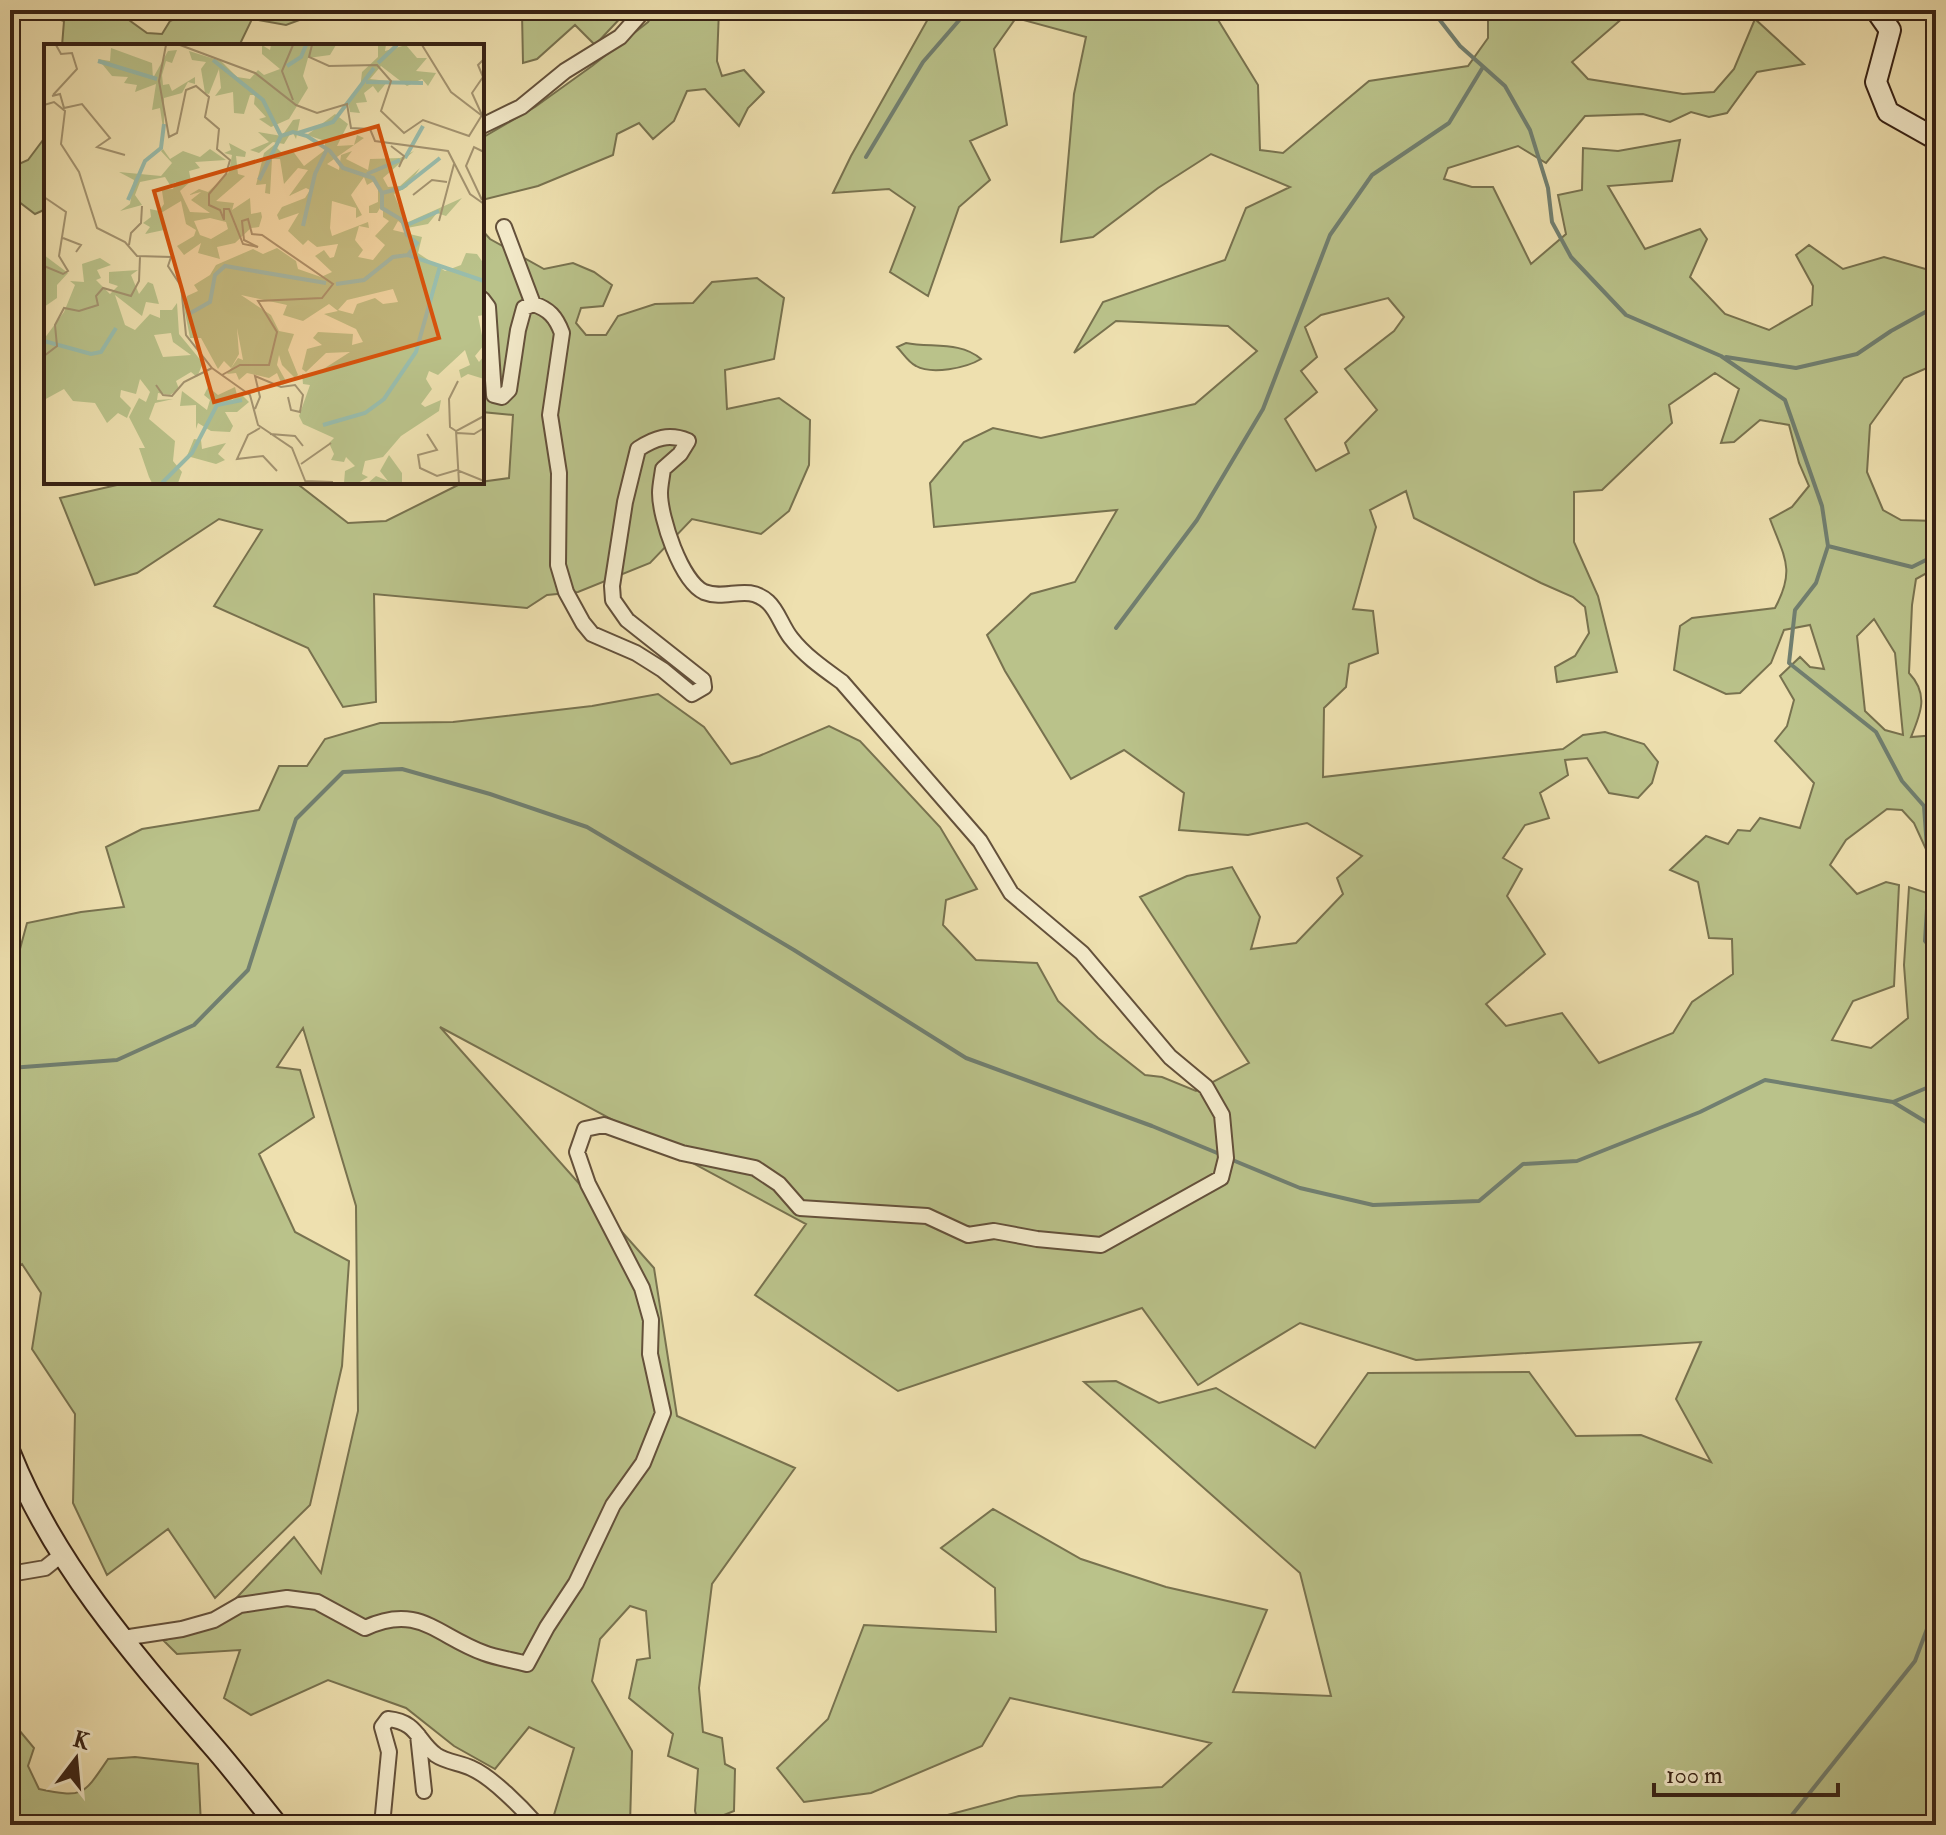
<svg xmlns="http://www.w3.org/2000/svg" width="1946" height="1835" viewBox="0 0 1946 1835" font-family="'IM FELL Double Pica',serif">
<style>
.green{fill:#bac28a;stroke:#78724f;stroke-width:2;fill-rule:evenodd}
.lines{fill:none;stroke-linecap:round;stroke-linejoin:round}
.stream{stroke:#717f70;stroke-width:4}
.street-casing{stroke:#64513b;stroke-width:18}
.secondary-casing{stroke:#362114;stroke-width:24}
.street{stroke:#f4ebcb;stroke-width:14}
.secondary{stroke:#f4ebcb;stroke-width:20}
.inset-river{fill:none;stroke:#99bdad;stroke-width:4}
.inset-road{fill:none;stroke:#a49471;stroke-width:2}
.view{fill:#d6530d;fill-opacity:0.15;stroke:#d6530d;stroke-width:4}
.inset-edge{fill:none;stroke:#362114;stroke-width:4}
</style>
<rect width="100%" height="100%" fill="#eee0af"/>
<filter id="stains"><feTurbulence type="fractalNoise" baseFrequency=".0025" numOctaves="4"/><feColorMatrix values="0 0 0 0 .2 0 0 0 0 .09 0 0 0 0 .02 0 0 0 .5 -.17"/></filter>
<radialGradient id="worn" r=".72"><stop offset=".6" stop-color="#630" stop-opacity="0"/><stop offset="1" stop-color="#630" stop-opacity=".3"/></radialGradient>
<path class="green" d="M32 10H115L147 33 162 34 170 21 193 10H321V12L286 25 252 19 239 46H62L64 21Z
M525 10H628L595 45 575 25 537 59 523 63 522 13Z
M656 10H719L717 61 722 76 744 70 764 92 748 108 739 126 705 89 687 91 674 121 653 139 639 123 617 134 613 155 538 186 482 200V138L535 107 592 66 648 22Z
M933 10H1212L1258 85 1260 150 1283 153 1369 81 1468 66 1488 38V10H1632L1572 62 1588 79 1683 94 1714 92 1734 69 1755 19 1804 64 1757 72 1727 113 1709 117 1691 112 1670 122 1643 114 1585 116 1546 163 1518 146 1448 168 1444 179 1472 187H1493L1531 264 1566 234 1558 195 1582 190 1583 148 1618 151 1680 140 1672 181 1608 186 1645 249 1700 229 1707 239 1690 277 1725 314 1769 330 1812 305 1813 286 1796 255 1809 245 1843 269 1884 257 1936 272V364L1904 378 1870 425 1867 472 1883 510 1901 520 1936 521V568L1916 579 1912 605 1909 673C1929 694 1921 713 1911 737L1936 735V871L1914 823 1902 810 1887 809 1846 840 1830 865 1857 894 1886 882 1899 885 1894 986 1853 1001 1832 1040 1871 1048 1908 1018 1904 965 1909 887 1930 894 1933 938 1936 941V1825H891L940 1817 1019 1796 1162 1787 1211 1743 1010 1698 982 1746 871 1793 804 1802 777 1768 828 1719 864 1625 996 1632 995 1588 941 1548 993 1509 1081 1559 1166 1587 1267 1610 1233 1692 1331 1696 1300 1573 1084 1382 1116 1381 1159 1403 1216 1388 1315 1448 1368 1373 1529 1372 1576 1436 1641 1435 1711 1462 1676 1399 1701 1342 1416 1360 1300 1323 1198 1385 1142 1308 898 1391 755 1295 806 1224 440 1027 654 1268 677 1416 795 1468 712 1584 699 1688 703 1732 722 1738 725 1764 735 1769 734 1811 699 1825 695 1811 698 1769 668 1756 673 1734 629 1698 637 1660 650 1658 646 1611 630 1606 600 1639 592 1681 632 1751 630 1825H551L574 1748 529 1727 495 1769 454 1746 406 1708 328 1680 251 1715 224 1698 240 1650 177 1654 164 1641 224 1611 294 1537 321 1573 358 1411 356 1206 303 1028 277 1067 300 1070 314 1117 259 1154 295 1232 349 1261 342 1366 310 1505 215 1598 168 1529 107 1575 73 1503 75 1414 32 1349 41 1293 22 1264 10 1271V986L27 923 81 912 124 907 106 847 142 829 259 810 279 766H307L325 739 380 723 453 722 592 706 658 694 704 727 731 764 759 756 829 726 860 741 940 827 977 889 946 900 943 925 976 960 1037 963 1058 1001 1098 1038 1145 1075 1162 1077 1196 1091 1249 1063 1140 897 1187 876 1232 867 1260 917 1251 949 1296 943 1343 894 1337 878 1362 856 1307 823 1248 835 1179 830 1184 793 1124 750 1071 779 1005 671 987 635 1031 594 1075 582 1117 510 934 527 930 483 964 442 993 428 1041 438 1195 404 1257 351 1228 326 1116 321 1074 353 1103 302 1225 260 1246 208 1290 187 1211 154 1158 188 1093 237 1061 242 1074 94 1086 37 1016 18 994 49 1007 125 970 141 990 180 959 207 928 296 890 272 915 207 889 189 833 193 851 156ZM1388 298 1404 317 1394 331 1345 369 1377 410 1345 443 1349 453 1316 471 1285 419 1317 392 1301 371 1317 357 1305 327 1321 315ZM1715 373 1739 389 1721 443 1734 442 1760 420 1789 425 1799 463 1809 486 1792 507 1770 519C1784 557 1796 569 1775 608L1692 618 1680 626 1674 670 1726 694 1740 693 1771 663 1784 630 1810 625 1824 669 1810 667 1800 657 1780 676 1794 700 1787 726 1775 741 1814 783 1800 828 1760 818 1750 831 1738 830 1728 844 1706 836 1670 870 1698 882 1709 938 1732 939 1733 974 1692 1002 1673 1033 1599 1063 1562 1013 1506 1026 1486 1004 1545 954 1507 896 1522 869 1503 858 1525 825 1549 818 1540 793 1568 775 1565 760 1587 758 1609 793 1638 798 1652 783 1658 762 1644 744 1605 732 1583 735 1563 749 1323 777 1324 708 1346 687 1349 664 1378 653 1373 611 1353 609 1376 527 1370 510 1406 491 1414 518 1541 583 1573 597 1585 607 1589 633 1575 656 1555 667 1557 682 1617 672 1598 596 1574 542V492L1602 490 1672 423 1669 405ZM1874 619 1895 653 1903 735 1885 730 1865 711 1857 636Z
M46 136V209L35 214 10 195V168L28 160Z
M482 230 490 239 544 269 573 263 594 272 612 285 603 306 581 308 576 323 586 335H606L618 316 655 304 693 303 712 282 757 278 784 298 774 359 725 370 727 409 779 398 810 420 809 465 789 511 761 534 692 519 650 563 578 592 547 595 527 608 374 594 376 702 343 707 308 648 214 606 262 530 219 519 137 573 95 585 60 498 130 482H295L348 523 386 521 458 485 509 478 513 415 482 412Z
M906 343C932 348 960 341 981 359 966 368 932 375 916 366 908 362 903 353 897 347Z
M14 1724 34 1748 28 1766 39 1789C83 1798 83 1796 108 1759L135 1757 198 1764 201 1825H10V1726Z"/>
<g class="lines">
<path class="stream" d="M1432 10 1460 46 1505 86 1530 130 1548 188 1552 222 1571 257 1626 315 1721 356 1785 400 1822 506 1828 546 1816 583 1795 610 1789 663 1876 732 1902 781 1924 806 1929 876 1925 941 1936 954
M866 157 923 62 968 10
M1726 357 1796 368 1857 354 1891 331 1929 310 1936 309
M1828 546 1912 567 1936 555
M1116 628 1197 520 1263 409 1330 235 1372 175 1449 123 1483 67
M10 1068 117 1060 194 1025 248 970 296 819 343 772 402 769 490 794 587 827 794 950 966 1058 1152 1126 1222 1155
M1893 1102 1936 1084
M1230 1159 1300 1188 1373 1205 1479 1201 1523 1164 1577 1161 1700 1112 1765 1080 1893 1102 1936 1128
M1784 1825 1915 1661 1936 1605"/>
<g class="street-casing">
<path id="street" d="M482 126 521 107 565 71 620 37 644 10
M504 227 533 304
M10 1574 45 1568 60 1556
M123 1638 182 1629 214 1620 240 1605 287 1598 317 1602 365 1628C419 1603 437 1636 484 1653 497 1658 513 1660 527 1664L547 1627 576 1583 613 1505 643 1463 663 1413 650 1354 651 1320 642 1288 588 1184 577 1152 585 1129 604 1125 682 1153 755 1168 779 1184 800 1208 927 1216 968 1235 994 1231 1037 1239 1101 1245 1221 1178 1226 1158 1222 1115 1206 1087 1170 1057 1082 953 1011 893 980 841 842 682C824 669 805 656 791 638 782 627 778 611 768 602 747 583 727 601 704 592 681 581 660 518 660 493 660 486 662 477 663 469L680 454 688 441C669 433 655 438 638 449L625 502 612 586 613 600 627 620 703 680 704 687 692 694 663 670 636 653 592 634 583 623 566 592 558 565 559 473 550 415 562 333C556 317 549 309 533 304L524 308 518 330 509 390 502 397 494 395 488 307 482 299
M418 1735 424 1791
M382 1825 389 1752 382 1727 388 1719C418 1722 417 1741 436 1755 446 1762 461 1763 471 1768 492 1777 522 1808 537 1825"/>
</g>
<g class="secondary-casing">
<path id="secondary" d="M1876 10 1890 30 1876 82 1888 112 1936 139
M10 1453C54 1564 134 1655 211 1744 234 1770 255 1798 277 1825"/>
</g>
<use href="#street" class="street"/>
<use href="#secondary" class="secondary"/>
</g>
<g transform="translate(44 44)">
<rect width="440" height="440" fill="#eee0af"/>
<path d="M218 1 226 6 227 1H292L286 11 264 14 259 32 264 44 245 75 227 83 215 75 222 73 210 60 211 51H206L200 70 190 69 189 48 171 52 177 44 175 25 165 50 161 49 157 25 162 18 148 16 145 7 177 17 193 33 206 35 214 26 220 31 236 25 218 10ZM334 1H342L341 7 362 1 373 14H383L372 27 392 29 384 42 378 35 363 42 337 22 326 35 344 37 334 49 329 42 320 49 323 58 312 59 316 69 306 68 304 58 316 45 318 28 334 13ZM67 4 108 19 109 34 124 7 133 6 128 19 122 17 118 31 119 41 125 40 128 47 151 33V40L144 38 138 49 120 54V91L116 64 108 66 112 40 91 48 93 41 80 39 84 33 68 32 54 15 66 17ZM291 70 304 80 293 102 310 101 313 91 320 94 283 120 295 126 297 111 308 107 302 115 324 126 326 115 356 114 370 107 339 134 344 143 356 142 376 124 363 143 350 150 362 179 418 154 402 172 393 169 384 180 363 184 354 177 349 186 378 193 374 209 401 227 417 221 422 209 433 210 440 220V271L434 272 440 301 431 312 435 318 440 312V335L424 330 417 334 415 326 426 321 421 306 394 331 385 327 382 335 388 345 377 360 381 363 397 356 395 367 357 392 339 413 321 417 318 430 324 433 314 439H300L301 427 311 422 302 413 300 418 287 416 290 410 285 399 290 394 259 380 255 372 266 341 259 340 258 330 270 331 306 308 282 309 262 328 258 325 263 305 278 301 269 294 274 288 309 290 308 301 319 298 312 285 280 270 294 267 285 260 259 277 239 271 243 261 197 251 227 271 235 287 250 290 244 306 254 331 251 334 238 321 235 311 233 321 243 339 238 341 233 329 225 334 203 329 195 336 192 329 183 330 194 314 199 316 193 284 195 310 187 324 180 317 174 325 157 294H146L140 263 143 252 154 247 150 241 166 231 172 221 209 205 219 210 233 204 252 217 254 225 277 233 288 228 271 212 280 206 286 214 290 213 294 200 273 203 264 196 259 201 244 187 255 169 235 176 233 171 238 163 261 154 266 146 262 144 245 152 264 126 254 124 240 140 236 115H228L226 150 221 149 222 140 212 141 220 109 230 101 239 110 248 106 260 122 281 106V97L263 91ZM320 133 323 141 330 137 334 143V158L325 162V169H333L339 159V173L345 177 331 192 341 201 329 216 314 213 319 206 311 196 315 182 325 184 324 178 288 192 286 184 288 157 312 164V174L318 171 307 151ZM349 245 354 258 339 260 331 254 313 260 309 270 294 266 303 256ZM256 75 252 95 248 87 240 100 229 98 215 109 206 106 225 98 214 88 238 92 249 76ZM185 99 202 108 201 113 192 112 194 130 201 132 172 157 190 159 188 166 206 154 207 170 217 168 218 173 215 183 207 184 191 199 173 203 176 215 154 209 157 199 140 211 133 202 150 192 152 186 142 180 137 157 117 169 120 186 101 190 106 183 99 179 107 173 106 165 115 167 120 160 118 147 112 146 129 145 132 138 126 141 121 133 96 138 91 151 98 161 76 167 86 160 90 136 75 128 117 132 128 119 117 107 119 105 126 115 139 107 156 113 166 105 182 116 151 118 156 124 145 127 147 137 136 147 146 168 166 169 147 156 157 148 145 151 155 145 164 148 185 128 188 111 180 109 187 106ZM166 174 182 178 184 185 167 195 156 191 150 177ZM0 211 24 229 13 241V254L0 263ZM56 214 67 221 53 226 57 234 52 236 66 250 74 242 65 239V228L94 226 87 231 95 250 104 238 109 240 115 260 102 258 98 272 71 251 81 281 91 286 106 270 116 274V266H128L133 259 135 290 159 319 153 333 147 328 132 337 135 345 126 351 114 349 113 356 129 355 111 359 105 375 131 397 129 417 138 428 134 439H108L105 433 95 404H101L85 373 95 354 102 358 106 348 96 335 92 350 77 346 76 353 87 364 83 374 74 369 63 379 51 359 29 357 20 345 0 356V295L20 268 31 241 26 237 40 238 38 220ZM127 289 129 298 147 311 119 313 110 291ZM164 343 174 351 191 343 193 351 185 358 197 350 205 358 193 368H181L189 382 186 388 167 387 154 379 152 385V361L136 362 138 347 163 366 166 356 160 351ZM150 395 157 396 158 405 182 399 174 410 181 416 172 420 143 412ZM345 411 358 429V439H324L332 432 344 437 336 427Z" fill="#bac28a" fill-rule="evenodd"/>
<path class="inset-river" d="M169 16 219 56 237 92 249 88 263 92 286 107 299 124 329 134 338 149V164L358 176 363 191 373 199 364 211M54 17 113 35M334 19 353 1M243 22 257 13 262 1M322 38 379 39M254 89 289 78 330 24M361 114 379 82M323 130 356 116M215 136 237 92M338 149 358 144 396 114M84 156 101 117 117 104 120 80M259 182 271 130 283 105M361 182 395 167M292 240 320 236 349 213 364 211 440 237M143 271 166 258 171 231 181 222 282 239M0 297 47 310 57 308 72 284M279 381 321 369 340 355 372 308 396 222M118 439 148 409 173 361 198 356"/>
<path class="inset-road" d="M122 1 115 37 125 93 133 89 142 46 152 42 165 53 161 73 175 85 173 105 186 116 182 130 165 150V161L176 166 180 176V165H185L199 200 214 203 200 196 198 177 204 175 208 190 218 191 289 240 278 254 214 257 233 288 225 321H196L178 331M136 1 211 29 252 61 273 69 303 60 307 84 326 85 331 97 404 107 426 150 440 160M249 1 238 27 249 56M268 1 265 13 285 22 333 21 347 37 337 67 360 89 379 76 425 92 438 71 428 49 439 33 434 21 440 15M378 1 407 48 437 71M9 51 33 25 28 9 17 10 12 1M8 52 16 50 20 64 38 60 66 94 53 103 81 111M0 61 10 58 21 67 17 100 35 128 53 184 81 198 93 212 127 213 124 222 137 242 142 291 168 324 206 351 214 381 248 404 262 439M347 102 360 112 355 123M369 151 388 136 403 138M0 153 22 168 15 212 24 227 19 230 0 222M438 156 422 122 430 103 440 108M395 177 410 120M19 194 37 201 32 208M85 201 87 189 97 179 98 162M0 312 13 302 11 281 20 264 35 267 54 261 52 252 59 244 87 252 95 237 96 213M112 341 119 351 128 352 140 338 168 324M211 365 216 353 211 332 237 343 251 341 259 351 256 368 247 366 244 353M216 384 204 391 193 415 219 412 233 427M412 387 406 383 405 355 414 337M413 389 430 390 440 384M226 390 251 392 259 402M383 390 393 406 374 411 376 424 393 432 413 426 440 437M257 420 287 399M261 437 289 438M415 439 412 387 440 372"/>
<path class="view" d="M334 82 395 294 170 358 110 147Z"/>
<rect width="440" height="440" class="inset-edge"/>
</g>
<rect width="1946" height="1835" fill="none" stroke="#eee0af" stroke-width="40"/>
<rect x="12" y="12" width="1922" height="1811" fill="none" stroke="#362114" stroke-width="4"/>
<rect x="20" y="20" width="1906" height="1795" fill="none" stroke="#362114" stroke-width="2"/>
<g transform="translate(76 1759) rotate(16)" stroke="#f4ebcb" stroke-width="6" paint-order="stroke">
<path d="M0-6L14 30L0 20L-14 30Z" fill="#362114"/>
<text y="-12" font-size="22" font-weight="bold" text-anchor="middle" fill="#362114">K</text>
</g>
<path d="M1654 1783v12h184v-12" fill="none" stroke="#362114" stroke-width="4"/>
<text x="1666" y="1783" font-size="24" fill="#362114" stroke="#f4ebcb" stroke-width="6" paint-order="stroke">100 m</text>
<rect width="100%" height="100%" filter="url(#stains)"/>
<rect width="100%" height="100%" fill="url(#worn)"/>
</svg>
